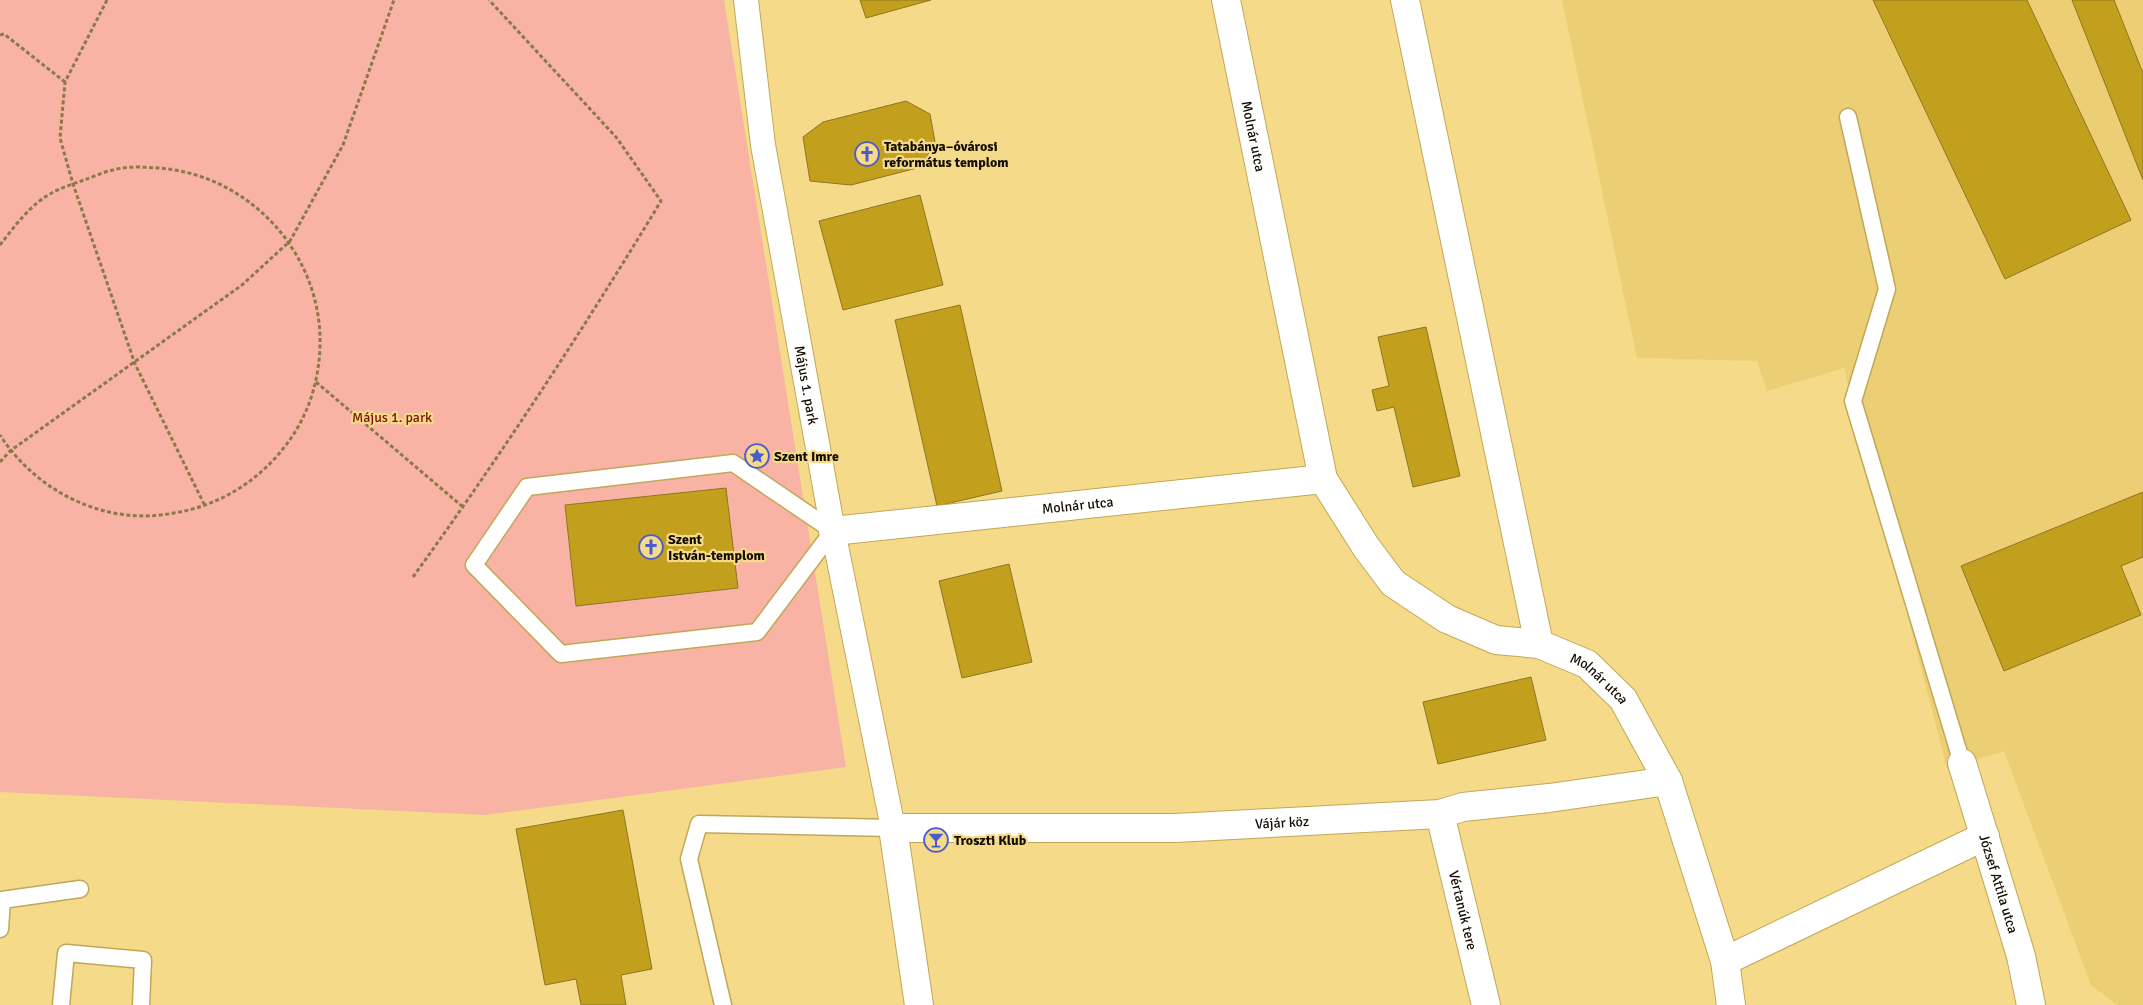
<svg xmlns="http://www.w3.org/2000/svg" width="2143" height="1005" viewBox="0 0 2143 1005" font-family="Signika,sans-serif">
<style>
.built{fill:#eccf75}
.green{fill:#f9b3a5}
.building{fill:#c2a01e;stroke:#8e7620}
.lines{fill:none;stroke-linecap:round;stroke-linejoin:round}
.service-casing{stroke:#c1a858;stroke-width:19}
.pedestrian-casing{stroke:#c1a858;stroke-width:26}
.minor-casing{stroke:#c1a858;stroke-width:30}
.path{stroke:#8b7a49;stroke-width:3;stroke-dasharray:4 2.5;stroke-linecap:butt}
.service{stroke:#fff;stroke-width:16}
.pedestrian{stroke:#fff;stroke-width:24}
.minor{stroke:#fff;stroke-width:28}
.labels{text-anchor:middle;stroke-width:4.5;stroke-linejoin:round;paint-order:stroke}
.street-label{font-size:14px;fill:#130c00;stroke:#f4da89}
.poi-label{font-size:14px;font-weight:bold;fill:#130c00;stroke:#f4da89;text-anchor:start}
.park-label{font-size:14px;fill:#781504;stroke:#f4da89}
</style>
<rect width="100%" height="100%" fill="#f4da89"/>
<path class="built" d="M1562 0H2143V1005H2117L2091 985 2004 751 1947 769 1844 368 1767 391 1757 361 1637 358Z"/>
<path class="green" d="M0 0H724L846 767 485 815 0 792Z"/>
<path class="building" d="M860 0H931L866 18Z
M1873 0H2027L2131 220 2005 279Z
M2072 0H2114L2143 73V180Z
M906 101 930 114 935 142 921 167 851 185 810 181 803 137 823 122Z
M920 195 943 285 843 310 819 221Z
M960 305 1002 491 937 506 895 320Z
M1426 327 1460 476 1413 487 1394 407 1377 411 1372 390 1389 386 1378 337Z
M726 488 738 588 576 606 565 505Z
M2143 492V557L2121 566 2141 615 2004 671 1961 566Z
M1009 564 1032 662 962 678 939 581Z
M1531 677 1546 740 1438 764 1423 702Z
M623 810 652 969 621 975 626 1005H581L576 979 545 985 516 829Z"/>
<g class="lines">
<g class="service-casing">
<path id="service" d="M1848 117 1887 289 1853 401 1962 763
M733 463 833 531 757 632 561 654 474 565 527 487Z
M0 929 2 900 80 889
M61 1005 66 953 143 960 141 1005
M723 1005 689 859 699 824 893 828"/>
</g>
<g class="pedestrian-casing">
<g id="pedestrian">
<path id="s1" d="M746 0 763 145 833 531 893 828"/>
</g>
</g>
<g class="minor-casing">
<g id="minor">
<path id="s2" d="M1226 0 1323 479 1366 547 1393 583 1447 619 1496 640 1539 644 1587 664 1623 699 1668 781 1725 961 1731 1005"/>
<path d="M1405 0 1539 644"/>
<path id="s3" d="M833 531 1323 479"/>
<path id="s4" d="M1962 763 2021 956 2031 1005"/>
<path id="s5" d="M1440 814 1486 1005"/>
<path d="M1725 961 1985 836"/>
<path id="s6" d="M919 1005 893 828H1175L1440 814 1463 807 1549 798 1668 781"/>
</g>
</g>
<path class="path" d="M107 0 65 82 60 138 73 184 135 364 205 506
M0 35 4 34 65 82
M0 245C14 227 30 205 50 194 60 188 73 184 84 180 93 177 103 172 113 170 127 166 144 167 158 168 246 174 317 248 320 336 321 375 310 414 286 445 255 486 211 510 160 515 97 522 34 488 0 435
M316 382 463 507
M0 462 10 451 242 285 290 241 343 145 394 0
M413 577C501 455 583 330 661 201L616 137 489 0"/>
<use href="#service" class="service"/>
<use href="#pedestrian" class="pedestrian"/>
<use href="#minor" class="minor"/>
</g>
<defs>
<g id="church-ring" transform="scale(1.25)"><circle r="9.5" fill="#f4da89" stroke="#495bcf" stroke-width="1.5"/><path d="M-1.2-6h2.4v3.5h3.3v2.4h-3.3V6h-2.4V-.1h-3.3v-2.4h3.3Z" fill="#495bcf"/></g>
<g id="sight-ring" transform="scale(1.25)"><circle r="9.5" fill="#f4da89" stroke="#495bcf" stroke-width="1.5"/><path d="M0-6L1.8-2.2L6-1.7L2.9 1.2L3.7 5.4L0 3.3L-3.7 5.4L-2.9 1.2L-6-1.7L-1.8-2.2Z" fill="#495bcf"/></g>
<g id="bar-ring" transform="scale(1.25)"><circle r="9.5" fill="#f4da89" stroke="#495bcf" stroke-width="1.5"/><path d="M-6-5H6L.8 .8V4.5H3.5V6h-7V4.5H-.8V.8Z" fill="#495bcf"/></g>
</defs>
<g fill-rule="evenodd">
<use href="#church-ring" x="867" y="154"/>
<use href="#sight-ring" x="757" y="456"/>
<use href="#church-ring" x="651" y="547"/>
<use href="#bar-ring" x="936" y="840"/>
</g>
<g class="labels">
<g class="street-label">
<text dy="5" stroke="none"><textPath href="#s2" startOffset="139">Molnár utca</textPath></text>
<text dy="5" stroke="none"><textPath href="#s1" startOffset="390">Május 1. park</textPath></text>
<text dy="5" stroke="none"><textPath href="#s3" startOffset="246">Molnár utca</textPath></text>
<text dy="5" stroke="none"><textPath href="#s2" startOffset="846">Molnár utca</textPath></text>
<text dy="5" stroke="none"><textPath href="#s6" startOffset="568">Vájár köz</textPath></text>
<text dy="5" stroke="none"><textPath href="#s4" startOffset="126">József Attila utca</textPath></text>
<text dy="5" stroke="none"><textPath href="#s5" startOffset="99">Vértanúk tere</textPath></text>
</g>
<g class="poi-label">
<text x="884" y="151">Tatabánya–óvárosi<tspan x="884" dy="16">református templom</tspan></text>
<text x="774" y="461">Szent Imre</text>
<text x="668" y="544">Szent<tspan x="668" dy="16">István-templom</tspan></text>
<text x="954" y="845">Troszti Klub</text>
</g>
<g class="park-label">
<text x="392" y="422">Május 1. park</text>
</g>
</g>
</svg>
